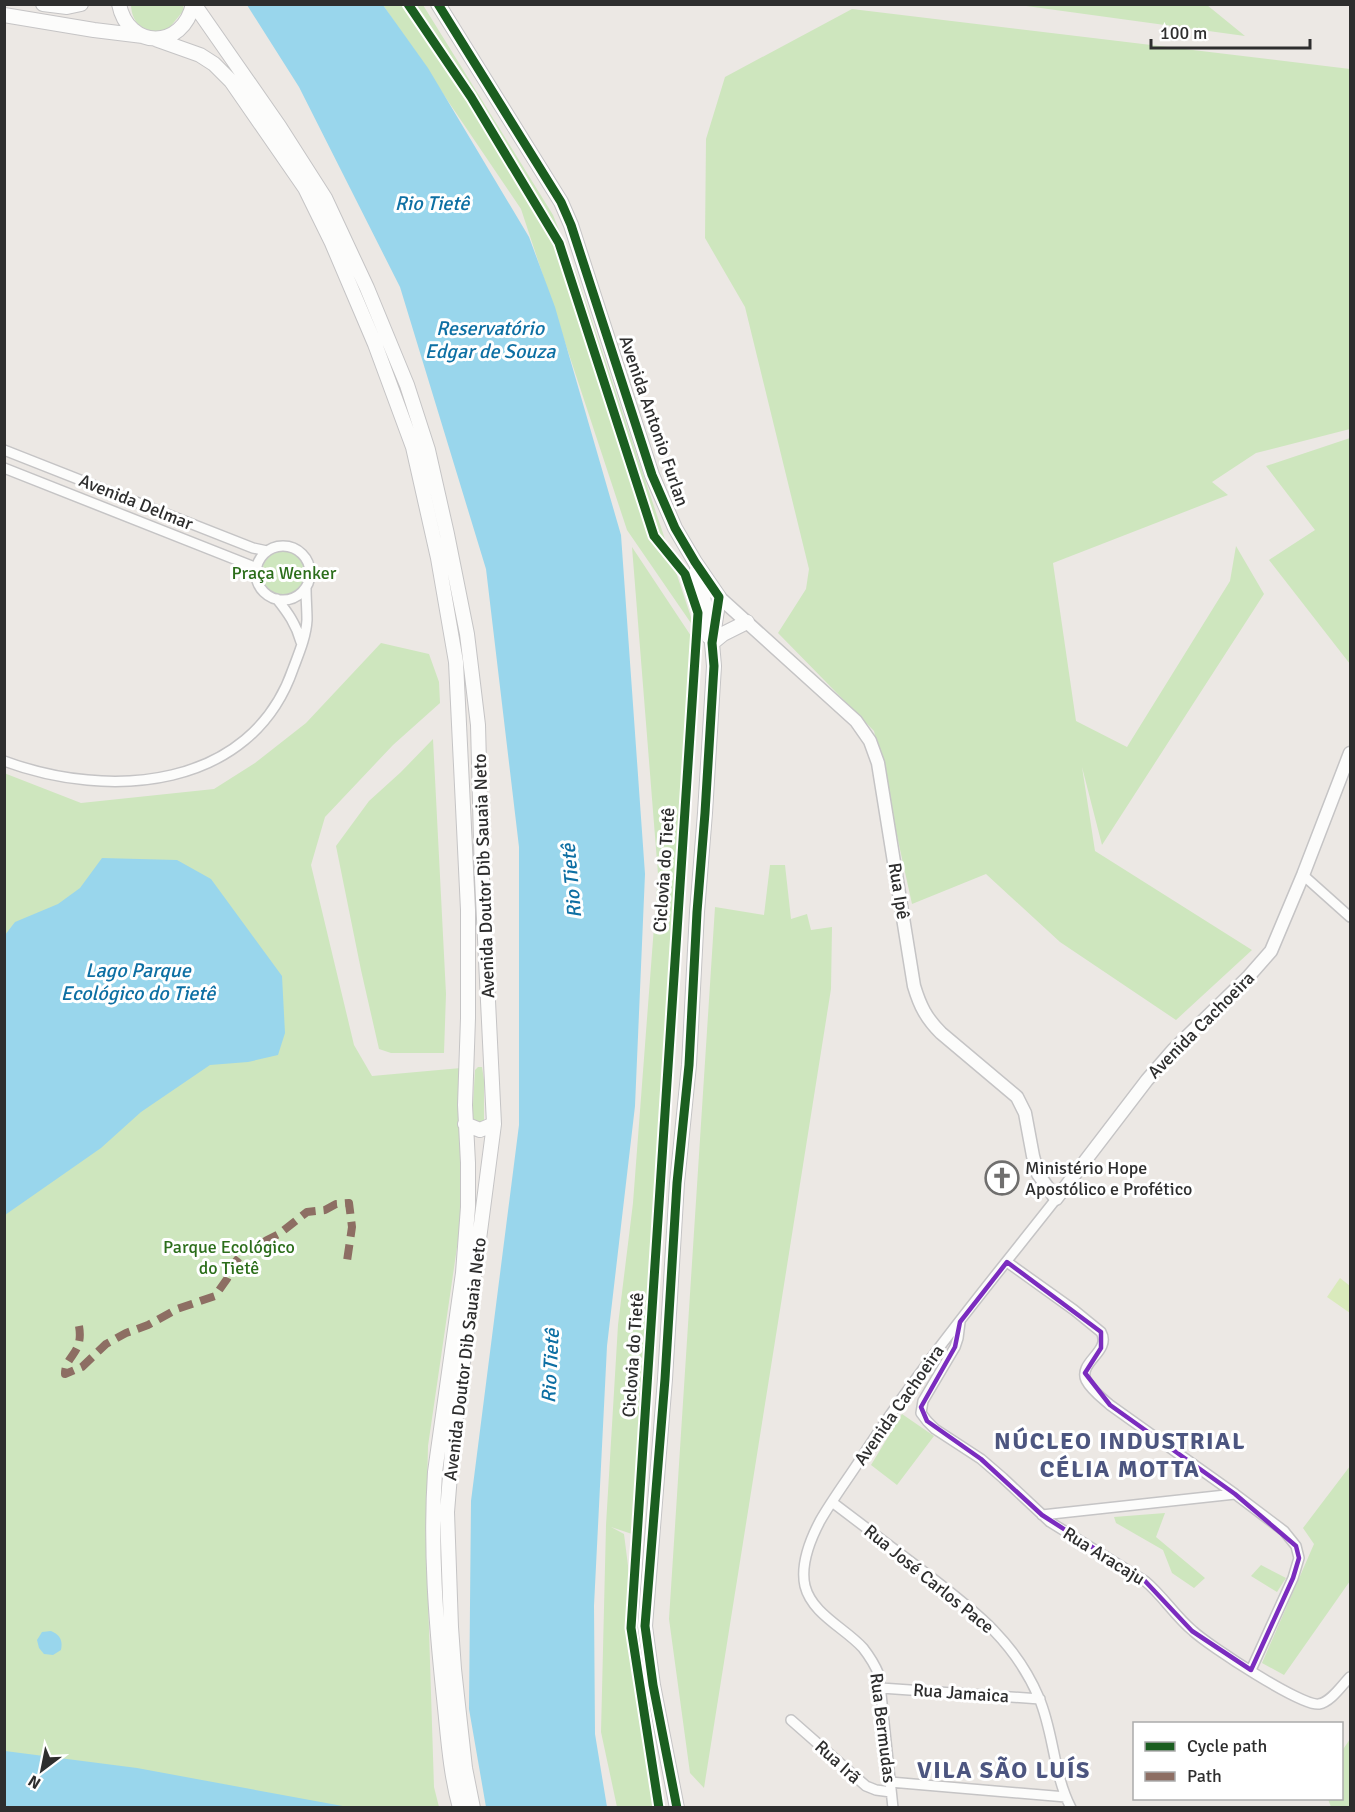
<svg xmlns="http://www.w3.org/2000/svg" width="1355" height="1812" viewBox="0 0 1355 1812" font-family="Signika,sans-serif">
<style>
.green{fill:#cee6be}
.pitch{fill:#d9eabb}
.water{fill:#99d6ec}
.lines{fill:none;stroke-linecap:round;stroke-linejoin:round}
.minor-casing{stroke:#c5c4c5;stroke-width:12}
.tertiary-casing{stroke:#c5c4c5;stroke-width:15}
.secondary-casing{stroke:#c5c4c5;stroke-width:16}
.minor{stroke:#fcfcfb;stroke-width:9}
.tertiary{stroke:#fcfcfb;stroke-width:12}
.secondary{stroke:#fcfcfb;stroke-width:14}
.quiet{stroke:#8d6e63;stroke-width:8;stroke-dasharray:15 8;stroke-linecap:butt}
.cycleway-casing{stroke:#fff;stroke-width:13}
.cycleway{stroke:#1b5e20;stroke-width:9}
.marked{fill:none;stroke:#7b2cbf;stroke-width:4.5;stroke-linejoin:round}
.labels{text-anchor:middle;stroke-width:6;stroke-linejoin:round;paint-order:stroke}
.street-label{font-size:18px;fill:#2e2e2e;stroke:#fff}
.park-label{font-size:18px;fill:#2c6e1b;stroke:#fff}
.poi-label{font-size:18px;fill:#2e2e2e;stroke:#fff;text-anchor:start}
.water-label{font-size:20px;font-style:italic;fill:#0d6fa3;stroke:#fff}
.district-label{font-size:24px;font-weight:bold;letter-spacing:1.5px;fill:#4d5680;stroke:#fff}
</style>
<rect width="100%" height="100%" fill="#ece8e4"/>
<path class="green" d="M131 5H183L184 10 170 27 159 33C142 29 132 24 131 5Z
M383 5H423L553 215 575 270 695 629 627 530 521 209Z
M1019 5H1207L1245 36Z
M852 9 1350 69V429L1256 453 1212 482 1228 495 1053 563 1076 721 1127 747 1230 581 1236 546 1264 594 1102 845 1082 767 1095 851 1252 950 1176 1020 1060 942 986 874 912 904 874 731 778 633 806 589 809 569 745 307 705 238 706 139 725 77Z
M1350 438V664L1269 560 1315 530 1266 466Z
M632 547 695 642 641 1537 611 1527 624 1534 636 1629 664 1808 617 1807 601 1732 606 1525 618 1325 633 1203 658 874Z
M262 573a22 22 0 1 1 44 0a22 22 0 1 1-44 0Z
M381 643 429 654 439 682 440 703 393 745 325 817 311 865 354 1045 372 1076 461 1068 463 1206 428 1446 426 1536 434 1787 439 1807H5L4 773 81 803 214 789 255 763 306 723Z
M433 739 446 994 444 1053H391L379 1049 361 970 336 846 369 801 401 772Z
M770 865H785L791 919 807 914 811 930 832 927 831 989 704 1788 690 1773 669 1619 715 907 764 915Z
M478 1067H482L484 1080V1124L472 1121 475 1070Z
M902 1414 934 1436 897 1485 871 1465Z
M1350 1466V1581L1284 1675 1262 1663 1314 1544 1303 1528Z
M1165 1513 1156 1537 1205 1578 1194 1588 1172 1573 1163 1550 1116 1523 1114 1517Z
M1261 1565 1286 1578 1277 1592 1251 1576Z
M1350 1739V1807H1331L1328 1799 1342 1798V1751Z"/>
<path class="pitch" d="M1340 1278 1350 1286V1313L1327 1297Z"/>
<path class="water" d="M247 5H383L428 68 529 237 555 307 621 535 645 874 635 1106 607 1346 594 1606 595 1734 607 1807H486L469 1709 471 1501 519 1125V847L486 569 400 287 299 87Z
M102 858 177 860 211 879 282 976 285 1033 278 1055 248 1062 210 1065 141 1112 101 1148 5 1215V935L15 922 58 904 80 888Z
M51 1631C60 1635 63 1640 61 1650L53 1655 44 1654 39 1648 37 1640 42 1632Z
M5 1751 137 1768 348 1807H5Z"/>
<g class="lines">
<g class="minor-casing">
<path id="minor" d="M4 450 253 548 267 551
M4 468 257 568
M256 573a27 27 0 1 1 54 0a27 27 0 1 1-54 0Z
M277 599C288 613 296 624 301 642
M4 761C109 800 251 790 293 669 299 653 306 637 307 620 307 610 306 599 306 588
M1303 875 1350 917
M1007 1262 1074 1310 1101 1332C1112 1351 1078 1362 1086 1380 1091 1390 1102 1398 1110 1405L1235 1494 1284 1531 1296 1546 1299 1558 1293 1578 1251 1670
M960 1322 958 1338 955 1347 923 1401 921 1413 927 1421 935 1429 981 1459 1003 1478 1050 1522 1145 1581C1163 1596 1175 1616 1193 1631 1208 1645 1302 1707 1319 1704 1331 1702 1342 1685 1350 1677
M832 1502C862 1525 893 1548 923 1571 972 1609 1014 1639 1039 1698 1054 1733 1053 1773 1071 1808
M1042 1515 1235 1494
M881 1688 1040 1699
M791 1720 866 1786 876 1790 891 1792
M890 1782 1066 1797
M893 1808 879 1675C875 1665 870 1657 863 1648 845 1628 812 1614 805 1586 800 1564 810 1540 820 1521 832 1500 847 1480 860 1460 919 1368 989 1284 1056 1199"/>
</g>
<g class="tertiary-casing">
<path id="tertiary" d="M719 597 856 721 870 741 878 763 914 986C920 1006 926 1018 941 1033L1017 1097 1025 1113 1033 1156 1038 1174 1056 1199 1147 1080 1174 1049 1249 976 1271 951 1303 875 1350 753"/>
</g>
<g class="secondary-casing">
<path id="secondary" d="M43 4 67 7 81 4
M119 4C128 50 183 50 193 4
M194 4 279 126 325 198 367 288 407 385 428 450 447 534 467 634 478 725 482 878 494 1124 453 1439 447 1512 451 1627 454 1669 465 1768 473 1808
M438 4 561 202 571 225 652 475 675 528 695 562 719 597 712 643 714 666 705 813 697 912 689 1065 677 1183 665 1379 645 1626 653 1685 677 1808
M4 15 94 30 143 36
M155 39 200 55 214 64 231 81 305 188 332 243 375 344 413 447 438 558 456 662 468 910V1018L465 1105 468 1163V1207L463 1273 435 1472C430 1547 436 1623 444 1698 448 1735 450 1772 460 1808
M697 570 703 595 709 637
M712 643 723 634 747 622
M465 1124 480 1130 494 1124"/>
</g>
<use href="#minor" class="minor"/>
<use href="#tertiary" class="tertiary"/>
<use href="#secondary" class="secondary"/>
<path class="quiet" d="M79 1326C84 1354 65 1355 65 1374L82 1367 106 1344 126 1333 148 1325 177 1309 215 1296 227 1279 233 1265 244 1251 255 1248 267 1240 279 1234 307 1212 325 1210 336 1204 349 1203 352 1227 347 1261"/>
<g class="cycleway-casing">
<path id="cycleway" d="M408 4 471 97 559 243 654 536 685 574 698 613 631 1628 659 1808
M438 4 561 202 571 225 652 475 675 528 695 562 719 597 712 643 714 666 705 813 697 912 689 1065 677 1183 665 1379 645 1626 653 1685 677 1808"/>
</g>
<use href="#cycleway" class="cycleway"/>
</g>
<path class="marked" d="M1007 1262 1101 1332V1348L1085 1373 1110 1405 1235 1494 1296 1546 1299 1558 1293 1578 1251 1670 1192 1631 1145 1581 1042 1515 981 1459 927 1421 921 1407 955 1347 960 1322Z"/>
<defs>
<g id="church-ring" transform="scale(1.725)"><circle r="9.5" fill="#fff" stroke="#706f6e" stroke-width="1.5"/><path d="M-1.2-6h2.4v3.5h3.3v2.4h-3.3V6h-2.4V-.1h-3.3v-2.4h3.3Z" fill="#706f6e"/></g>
</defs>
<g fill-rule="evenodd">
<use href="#church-ring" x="1002" y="1178"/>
</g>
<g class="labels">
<g class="street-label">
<text transform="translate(654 421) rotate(71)" y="6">Avenida Antonio Furlan</text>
<text transform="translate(136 502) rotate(22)" y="6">Avenida Delmar</text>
<text transform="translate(664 870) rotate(-86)" y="6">Ciclovia do Tietê</text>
<text transform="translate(484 876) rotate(-92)" y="6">Avenida Doutor Dib Sauaia Neto</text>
<text transform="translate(899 891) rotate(81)" y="6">Rua Ipê</text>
<text transform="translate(1201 1025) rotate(-45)" y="6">Avenida Cachoeira</text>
<text transform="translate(633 1355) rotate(-86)" y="6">Ciclovia do Tietê</text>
<text transform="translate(465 1359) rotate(-83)" y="6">Avenida Doutor Dib Sauaia Neto</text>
<text transform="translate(899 1405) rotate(-55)" y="6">Avenida Cachoeira</text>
<text transform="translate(1104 1556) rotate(32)" y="6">Rua Aracaju</text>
<text transform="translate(929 1579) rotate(39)" y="6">Rua José Carlos Pace</text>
<text transform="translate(961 1693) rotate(4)" y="6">Rua Jamaica</text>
<text transform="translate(883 1728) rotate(83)" y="6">Rua Bermudas</text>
<text transform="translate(838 1762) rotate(42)" y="6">Rua Irã</text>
</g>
<g class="park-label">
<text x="284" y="579">Praça Wenker</text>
<text x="229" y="1253">Parque Ecológico<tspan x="229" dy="21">do Tietê</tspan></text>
</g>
<g class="poi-label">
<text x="1025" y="1174">Ministério Hope<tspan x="1025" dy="21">Apostólico e Profético</tspan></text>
</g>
<g class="water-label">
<text x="432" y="210">Rio Tietê</text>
<text x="490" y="335">Reservatório<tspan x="490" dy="23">Edgar de Souza</tspan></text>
<text transform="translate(571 881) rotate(-95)" y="7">Rio Tietê</text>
<text x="138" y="977">Lago Parque<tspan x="138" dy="23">Ecológico do Tietê</tspan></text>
<text transform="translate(550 1366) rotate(-87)" y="7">Rio Tietê</text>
</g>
<g class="district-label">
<text x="1120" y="1449">NÚCLEO INDUSTRIAL<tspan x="1120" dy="28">CÉLIA MOTTA</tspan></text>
<text x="1004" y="1778">VILA SÃO LUÍS</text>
</g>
</g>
<rect width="1355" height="1812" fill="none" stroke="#2e2e2e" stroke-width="12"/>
<rect x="1133" y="1722" width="210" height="78" fill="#ffffff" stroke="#ababab" stroke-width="1.5"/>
<rect x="1145" y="1742" width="30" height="9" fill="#1b5e20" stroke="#ababab" stroke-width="1.5"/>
<text x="1187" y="1752" font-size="18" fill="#2e2e2e">Cycle path</text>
<rect x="1145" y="1772" width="30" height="9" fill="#8d6e63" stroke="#ababab" stroke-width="1.5"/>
<text x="1187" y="1782" font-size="18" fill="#2e2e2e">Path</text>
<g transform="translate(42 1770) rotate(212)" stroke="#ffffff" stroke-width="4.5" paint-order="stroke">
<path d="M0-4.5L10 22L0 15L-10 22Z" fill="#2e2e2e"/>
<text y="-9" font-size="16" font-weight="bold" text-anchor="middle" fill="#2e2e2e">N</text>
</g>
<path d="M1151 39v9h159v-9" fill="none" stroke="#2e2e2e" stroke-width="3"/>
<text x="1160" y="39" font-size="18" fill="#2e2e2e" stroke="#ffffff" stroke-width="4.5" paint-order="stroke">100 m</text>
</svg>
